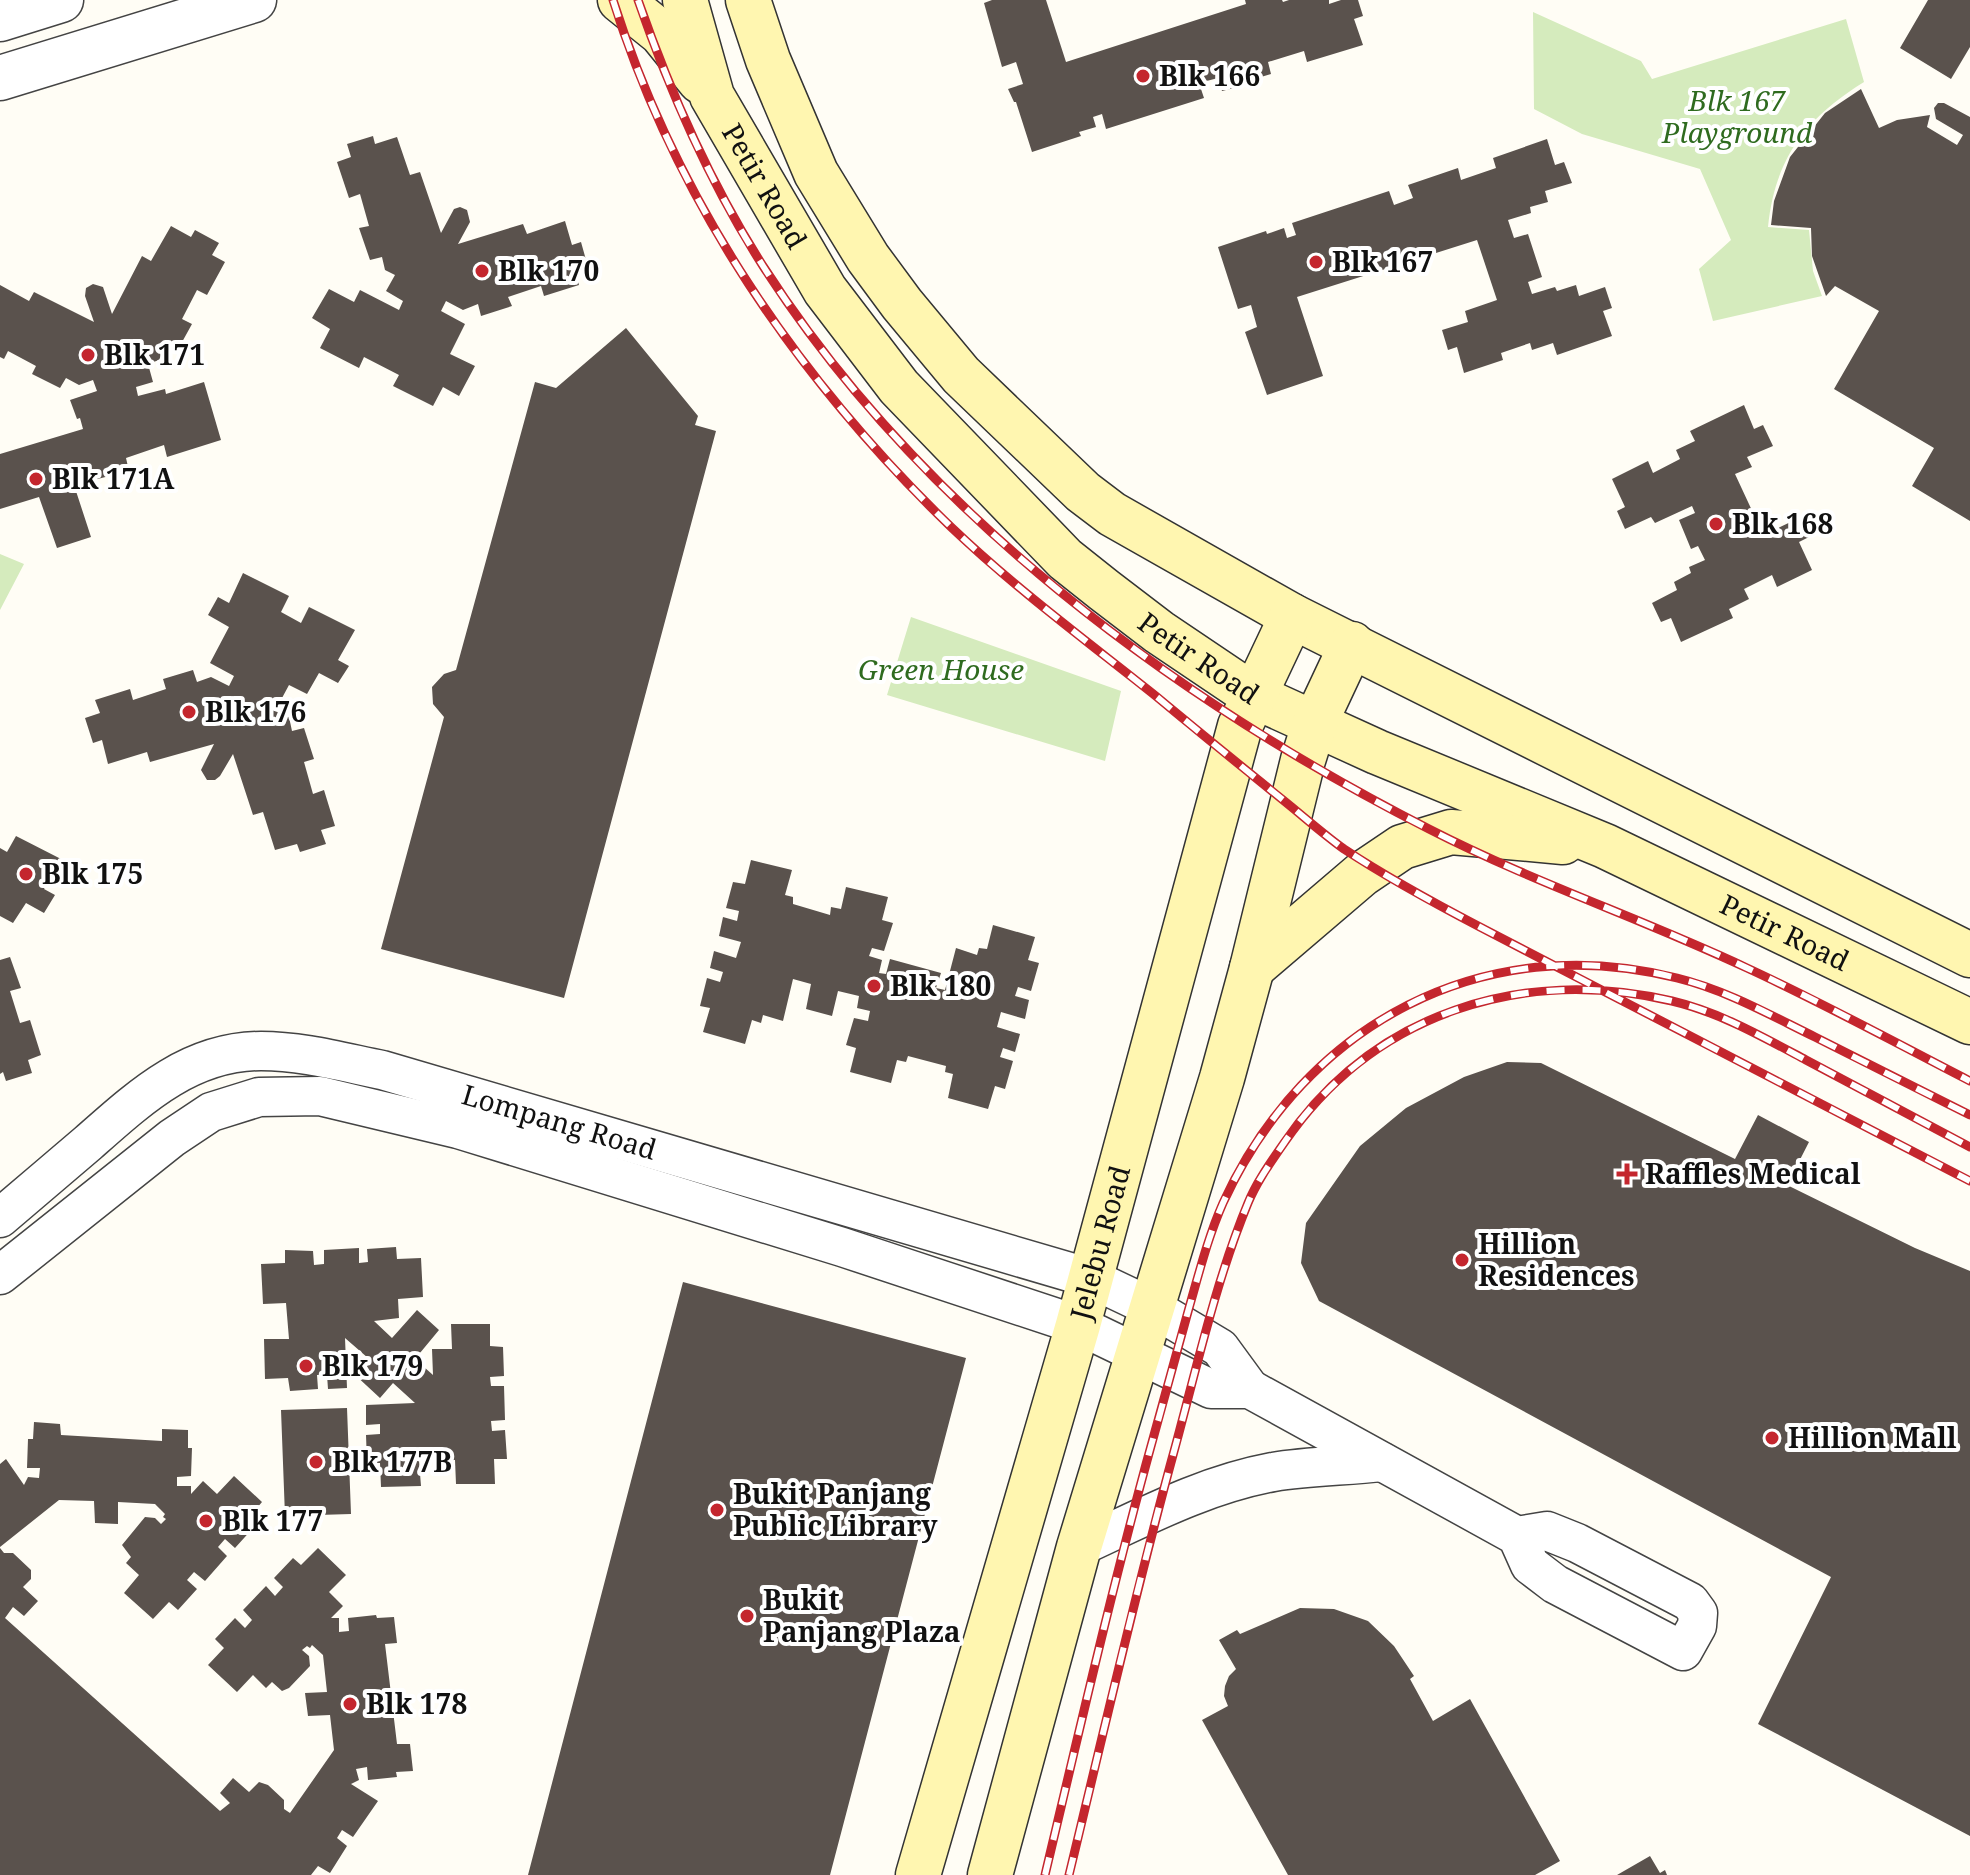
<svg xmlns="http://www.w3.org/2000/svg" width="1970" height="1875" viewBox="0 0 1970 1875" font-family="'Noto Serif',serif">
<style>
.green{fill:#d5ebbd}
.building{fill:#5a524d}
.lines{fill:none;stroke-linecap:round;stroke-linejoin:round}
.minor-casing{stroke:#444;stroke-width:41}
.tertiary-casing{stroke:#444;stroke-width:47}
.secondary-casing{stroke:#333;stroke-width:47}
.minor{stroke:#fff;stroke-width:38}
.tertiary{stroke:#fff;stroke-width:44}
.secondary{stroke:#fff6b0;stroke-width:44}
.rail-casing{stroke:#c4262e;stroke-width:9}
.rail{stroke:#fff;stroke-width:6;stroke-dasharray:18;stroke-linecap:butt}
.poi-dot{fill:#c4262e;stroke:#fff;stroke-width:3}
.labels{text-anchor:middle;stroke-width:8;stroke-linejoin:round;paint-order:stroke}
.poi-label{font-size:28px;font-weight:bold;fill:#111;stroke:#fff;text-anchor:start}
.park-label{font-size:28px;font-style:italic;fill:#2f6b1f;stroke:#fff}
.street-label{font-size:28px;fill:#111;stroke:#fff}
</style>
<rect width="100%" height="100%" fill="#fffdf5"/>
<path class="green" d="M1533 12 1641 61 1652 79 1846 19 1864 82C1806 118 1775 158 1768 227L1809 230 1813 271 1822 296 1713 321 1699 269 1731 240 1700 169 1582 134 1534 109Z
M0 554 24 564 0 610Z
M911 617 1121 691 1105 761 887 695Z"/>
<path class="building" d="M992 0H1046L1066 62 1246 4 1245 0H1282L1283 2 1289 0H1329V4L1341 0H1358L1363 16 1354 19 1363 45 1307 62 1304 51 1268 62 1271 74 1234 85V88L1222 91 1218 78 1199 83 1204 98 1106 129 1102 114 1093 117 1096 127 1079 132 1081 136 1032 152 1016 102H1014L1008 89 1023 84 1016 62 1002 67 984 3Z
M1928 0H1970V47L1951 79 1900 48Z
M1861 89 1879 128 1897 120 1930 115 1927 127 1957 145 1963 135 1936 119 1934 108 1938 103H1944L1970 117V521L1912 486 1934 448 1834 389 1879 311 1835 286 1826 296 1812 256 1811 228 1771 225 1774 201 1790 157 1825 113Z
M373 136 375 144 397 137 410 175 420 172 441 233 454 209 460 207 467 210 470 222 458 244 523 224 527 234 565 221 572 245 581 242 588 267 575 272 579 285 544 296 541 286 508 297 512 306 481 316 478 304 463 310 446 301 441 311 465 324 450 354 475 366 459 396 443 387 433 406 393 386 399 375 364 357 359 368 320 348 330 329 312 318 329 289 354 302 360 290 399 310 403 301 386 291 395 275 385 270 382 257 370 260 359 228 369 226 360 194 349 198 337 162 351 157 347 144Z
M1547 139 1555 165 1564 162 1572 183 1545 191 1548 202 1530 207 1531 213 1508 220 1514 238 1528 234 1542 277 1528 282 1532 294 1555 287 1557 291 1576 285 1579 296 1605 287 1612 308 1603 311 1612 336 1557 355 1553 343 1532 350 1530 343 1501 353 1503 360 1464 373 1457 347 1448 350 1442 330 1468 322 1465 311 1497 300 1477 240 1297 297 1323 376 1267 395 1245 332 1257 327 1251 305 1238 309 1218 247 1266 231 1267 234 1284 228 1287 238 1296 235 1292 223 1389 191 1394 205 1413 198 1408 185 1458 168 1461 180 1496 168 1493 158Z
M171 226 191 237 195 230 219 243 212 255 225 262 207 295 197 290 182 319 192 324 176 353 165 347 159 360 148 364 153 382 136 387 138 396 165 389 166 394 204 382 221 440 167 457 164 445 126 458 129 471 74 485 91 537 57 548 39 497 0 509V454L83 429 80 418 77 419 70 400 97 391 93 380 79 385 66 378 60 388 32 374 36 366 8 351 4 359 0 357V285L29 301 34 292 94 322 85 296 86 288 93 284 103 287 112 314 142 256 151 261Z
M626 328 698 416 695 425 716 431 564 998 381 949 444 717 433 704 432 687 444 674 456 670 535 382 556 388Z
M1744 405 1754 429 1763 425 1773 446 1747 457 1752 467 1735 474 1755 517 1748 536 1771 525 1774 530 1799 518 1809 537 1799 542 1812 570 1777 587 1772 575 1744 589 1749 599 1729 609 1733 618 1681 642 1671 618 1661 622 1652 603 1677 590 1674 582 1691 573 1689 567 1705 560 1698 546 1691 549 1679 520 1695 513 1692 506 1655 523 1651 517 1625 529 1617 511 1625 507 1612 479 1648 461 1653 473 1680 459 1676 450 1695 441 1690 431Z
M243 573 289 596 281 612 301 623 309 607 355 630 338 660 349 666 338 683 319 673 307 694 289 685 275 711 289 717 292 731 304 728 314 759 304 762 313 794 324 790 335 826 321 830 326 844 300 852 297 844 275 850 263 812 253 815 233 754 220 776 215 780H207L201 770 214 744 150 762 147 752 108 764 102 740 93 743 85 718 100 713 95 700 130 689 133 700 166 689 163 679 193 670 197 682 211 677 229 686 234 676 210 663 229 627 208 615 218 597 229 603Z
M16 836 61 859 44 889 55 895 44 913 26 903 13 923 0 916V848L7 852Z
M751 860 792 870 785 895 793 897V904L830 915 831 907 841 909 846 887 888 897 882 920 893 923 884 951 872 948 869 956 882 960 879 973 886 974 890 959 941 973 936 988 945 990 956 948 977 955 979 948 987 949 993 925 1035 937 1028 960 1039 963 1031 991 1018 987 1015 996 1029 1000 1025 1019 1001 1012 997 1027 1020 1034 1015 1052 1003 1048 1000 1057 1013 1061 1005 1089 995 1086 988 1109 948 1098 953 1074 945 1072 946 1066 908 1056 906 1062 897 1060 891 1083 850 1072 856 1048 846 1045 854 1018 868 1021 870 1011 857 1008 859 996 838 991 832 1016 806 1009 811 984 793 979 783 1021 763 1015 761 1023 752 1020 745 1044 703 1032 710 1008 700 1006 707 978 720 982 723 972 710 968 714 951 736 958 741 942 719 936 723 917 737 921 739 911 726 908 733 882 745 884Z
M10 957 21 988 10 991 20 1023 30 1020 41 1055 28 1060 32 1073 6 1081 3 1072 0 1074V960Z
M1507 1062 1541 1063 1735 1159 1758 1115 1809 1142 1787 1185 1915 1248 1970 1271V1836L1758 1724 1831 1577 1319 1301 1301 1263 1306 1223 1360 1146 1406 1108 1464 1077Z
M396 1247 397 1259 421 1258 423 1297 398 1299 399 1318 374 1321 392 1338 417 1310 439 1330 415 1359 433 1375 432 1349H452L451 1324H490V1346L503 1347 504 1376 490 1377 491 1386H504L505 1420 491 1421 492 1431 505 1430 507 1459H494L495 1484H456L455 1460 419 1461 421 1486 381 1487 380 1463H367L366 1435 380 1434V1424L366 1425V1405L415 1403 393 1383 380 1398 353 1373 368 1358 345 1338 347 1388 328 1389 327 1375H317L318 1389 290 1391 288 1378 265 1379 264 1339H289L286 1303 263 1304 261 1264 285 1263V1250L313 1251 314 1265 324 1264V1250L359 1248V1263L368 1262 367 1249Z
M683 1282 966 1358 830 1875H528Z
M347 1408 351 1514 285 1516 281 1410Z
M34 1422 60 1424 61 1435 162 1441V1429L188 1430V1448H192L191 1476 177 1477V1486H191V1494L203 1481 217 1494 234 1476 262 1502 247 1520 254 1527 235 1548 225 1539 218 1547 227 1556 205 1581 194 1572 187 1580 197 1589 178 1610 169 1602 153 1619 124 1593 139 1575 126 1563 131 1557 122 1545 145 1517 155 1518 161 1524 166 1519 163 1517 165 1514 155 1504 118 1502V1524L95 1523 94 1501 59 1500 0 1547V1464L6 1459 24 1485 28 1477 39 1478 40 1468H27L28 1439H33Z
M0 1548 4 1553H13L31 1570V1579L23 1587 38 1601 24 1616 13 1607 5 1618 220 1811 230 1803 220 1793 233 1778 249 1792 259 1782 268 1785 284 1800V1809L290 1813 334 1750 330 1715 308 1716 305 1693 327 1692 323 1655 312 1645 310 1648 307 1646 302 1650 309 1656 310 1666 289 1688 282 1691 272 1682 266 1688 253 1675 237 1692 208 1665 224 1648 215 1639 235 1618 245 1628 252 1620 243 1610 266 1586 275 1596 283 1587 274 1578 293 1558 301 1565 318 1548 346 1575 329 1592 343 1606 331 1618H339V1632L349 1631 348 1618 376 1615 377 1618 394 1617 397 1643 385 1644 397 1744H410L413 1771 396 1772 397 1777 368 1780 367 1767 356 1769 359 1780 351 1784 378 1801 353 1837 342 1830 337 1838 347 1846 330 1873 318 1866 311 1875H0Z
M1300 1608 1334 1609 1368 1621 1394 1646 1414 1676 1410 1679 1433 1721 1470 1699 1560 1861 1535 1875H1288L1202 1720 1228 1706 1224 1696 1225 1686 1229 1676 1236 1669 1219 1640 1237 1630 1240 1634Z
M1650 1856 1660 1873 1665 1870 1667 1875H1617Z"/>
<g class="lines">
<g class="minor-casing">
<g id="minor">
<path id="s1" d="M0 1218C29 1193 59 1168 88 1143 139 1098 189 1051 261 1051 302 1051 342 1062 382 1070L1090 1278 1153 1308 1220 1348 1250 1389"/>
<path d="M0 1275 172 1138 211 1112 259 1097 320 1096 458 1129 842 1247 1078 1325 1211 1389H1250L1517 1536 1530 1565 1555 1584 1683 1651 1697 1626 1698 1613 1690 1602 1577 1543 1547 1531 1517 1536"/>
<path d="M1079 1547C1142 1518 1203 1485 1273 1472 1308 1466 1346 1466 1382 1462"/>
</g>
</g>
<g class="tertiary-casing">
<path id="tertiary" d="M0 19 61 0
M0 78 254 0"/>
</g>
<g class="secondary-casing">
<g id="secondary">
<path d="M620 0 661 33 700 81"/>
<path id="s2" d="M685 0 712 96 825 290 899 387 1065 559 1104 590 1159 632 1254 696 1377 752 1605 846 1970 1022"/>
<path d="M748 0 768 60 816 173 868 258 902 304 961 375 1083 492 1112 514 1292 616 1970 955"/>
<path d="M1252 968 1362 874 1402 847 1451 832 1563 842"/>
<path id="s3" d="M918 1875 1078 1325 1240 726 1292 616"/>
<path d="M990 1875 1079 1547 1222 1078 1252 968 1303 760 1314 725 1352 644"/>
</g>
</g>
<use href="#minor" class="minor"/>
<use href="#tertiary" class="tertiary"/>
<use href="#secondary" class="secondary"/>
<g class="rail-casing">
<path id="rail" d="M613 0C677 203 799 380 951 527 1015 588 1088 642 1157 697 1199 732 1241 766 1283 800 1303 816 1323 834 1344 849 1388 878 1434 903 1480 927L1970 1181
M638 0C670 92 710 183 763 266 920 511 1172 698 1429 829 1532 882 1643 919 1747 968 1823 1003 1896 1043 1970 1081
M1045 1875C1079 1732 1112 1588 1151 1446 1164 1400 1176 1354 1189 1308 1199 1273 1208 1237 1223 1203 1305 1024 1483 929 1677 978 1726 990 1770 1015 1815 1037 1866 1063 1918 1089 1970 1115
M1069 1875C1103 1735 1135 1594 1173 1455 1196 1371 1215 1283 1248 1203 1257 1181 1271 1162 1284 1143 1373 1013 1521 966 1672 1001 1719 1012 1763 1037 1806 1060 1861 1089 1915 1118 1970 1147"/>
</g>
<use href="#rail" class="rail"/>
</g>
<g class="poi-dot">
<circle cx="1143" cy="76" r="8"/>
<circle cx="1316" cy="262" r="8"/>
<circle cx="482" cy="271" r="8"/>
<circle cx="88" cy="355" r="8"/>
<circle cx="36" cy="479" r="8"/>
<circle cx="1716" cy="524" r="8"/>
<circle cx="189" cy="712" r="8"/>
<circle cx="26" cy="874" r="8"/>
<circle cx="874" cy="986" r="8"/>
<path d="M1623 1162h8v8h8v8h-8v8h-8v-8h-8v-8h8z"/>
<circle cx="1462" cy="1260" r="8"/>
<circle cx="306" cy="1366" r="8"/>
<circle cx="1772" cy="1438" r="8"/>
<circle cx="316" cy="1462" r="8"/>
<circle cx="717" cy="1510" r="8"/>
<circle cx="206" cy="1521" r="8"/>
<circle cx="747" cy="1616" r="8"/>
<circle cx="350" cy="1704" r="8"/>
</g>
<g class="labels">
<g class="poi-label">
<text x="1159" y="86">Blk 166</text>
<text x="1332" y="272">Blk 167</text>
<text x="498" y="281">Blk 170</text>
<text x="104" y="365">Blk 171</text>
<text x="52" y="489">Blk 171A</text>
<text x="1732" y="534">Blk 168</text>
<text x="205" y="722">Blk 176</text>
<text x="42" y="884">Blk 175</text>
<text x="890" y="996">Blk 180</text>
<text x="1645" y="1184">Raffles Medical</text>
<text x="1478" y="1254">Hillion<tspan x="1478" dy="32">Residences</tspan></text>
<text x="322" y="1376">Blk 179</text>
<text x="1788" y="1448">Hillion Mall</text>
<text x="332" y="1472">Blk 177B</text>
<text x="733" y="1504">Bukit Panjang<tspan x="733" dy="32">Public Library</tspan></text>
<text x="222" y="1531">Blk 177</text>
<text x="763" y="1610">Bukit<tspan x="763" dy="32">Panjang Plaza</tspan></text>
<text x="366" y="1714">Blk 178</text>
</g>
<g class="park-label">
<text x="1737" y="111">Blk 167<tspan x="1737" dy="32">Playground</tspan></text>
<text x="941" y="680">Green House</text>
</g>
<g class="street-label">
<text dy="10" stroke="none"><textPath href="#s2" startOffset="204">Petir Road</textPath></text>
<text dy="10" stroke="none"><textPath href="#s2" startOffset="852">Petir Road</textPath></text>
<text dy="10" stroke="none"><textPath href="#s2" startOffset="1500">Petir Road</textPath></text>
<text dy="10" stroke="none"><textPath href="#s1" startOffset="624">Lompang Road</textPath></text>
<text dy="10" stroke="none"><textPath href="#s3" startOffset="658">Jelebu Road</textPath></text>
</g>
</g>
</svg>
